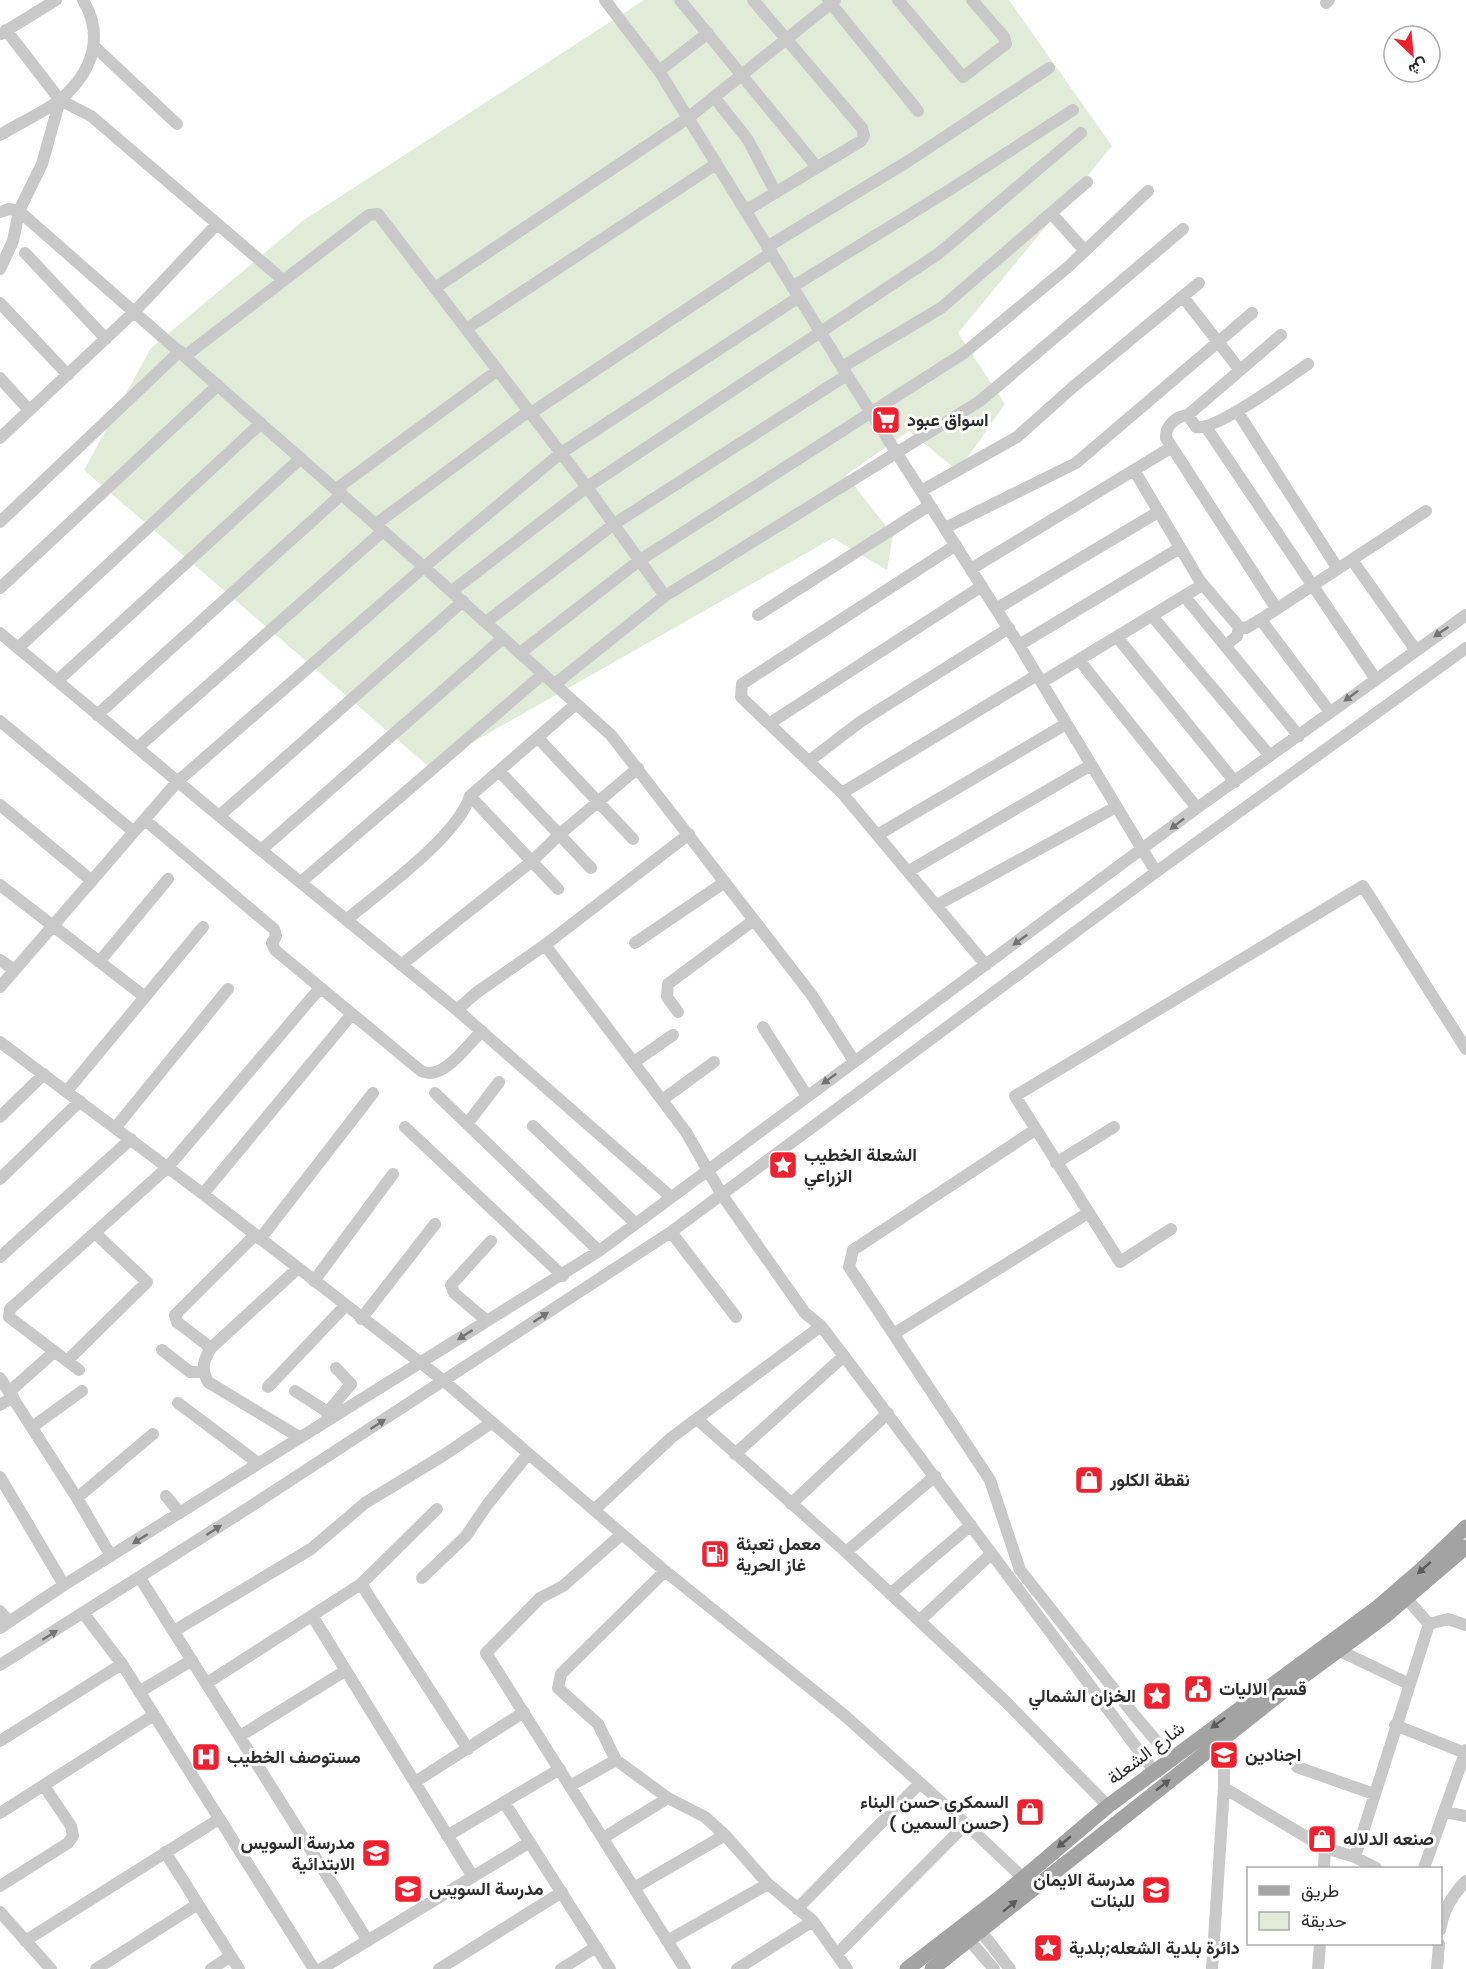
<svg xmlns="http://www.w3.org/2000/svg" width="1466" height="1969" viewBox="0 0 1466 1969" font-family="'DM Sans',Vazirmatn,sans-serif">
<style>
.green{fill:#e2ebd7}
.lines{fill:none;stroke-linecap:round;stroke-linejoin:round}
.minor{stroke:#c8c8c8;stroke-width:12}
.major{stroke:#a3a3a3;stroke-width:15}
.oneway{fill:#727272}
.oneway2{fill:#5b5b5b}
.labels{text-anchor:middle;stroke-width:6;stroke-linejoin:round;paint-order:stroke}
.poi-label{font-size:18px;font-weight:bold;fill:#2b2b2b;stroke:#fff;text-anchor:start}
.street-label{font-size:18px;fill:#2b2b2b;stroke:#fff}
</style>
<rect width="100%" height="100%" fill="#fff"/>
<path class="green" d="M644 0H1009L1112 146 958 333 1005 404 958 471 909 431 846 475 893 535 887 570 833 538 429 767 84 470 151 348 304 220Z"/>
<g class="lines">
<path class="minor" d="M605 0 659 71 847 375 1019 645 1156 872
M680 0 817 167
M828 0 918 111
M898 0 963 77 1006 44 1004 37 972 0
M1326 3 1329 0
M6 30 60 100 91 116 283 280
M1 34 56 0
M95 47 177 124
M659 71 708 33
M714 97 748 140 776 193
M0 135C16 125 48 110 61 99 92 72 105 37 83 0
M745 211 861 141 864 136 862 128 753 0
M0 212 9 209 19 211 424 567 611 735 811 994 854 1061
M1051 213 1085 251
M767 247 910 160 1049 68
M25 253 106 339
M0 269 13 241 19 211 42 164 60 100
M792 287 951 189 1073 110
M435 288 688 118 835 0
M1183 297 1240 370
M0 303 68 375
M466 329 716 164
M185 356 369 215 378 214 587 487 665 596
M842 367 941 308 1087 182
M0 378 29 410
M1237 411 1338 569
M531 413 771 253
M1188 415 1281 335
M1206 427 1375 678
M0 438 135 311 217 224
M336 489 498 370
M921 491 1017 437 1073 387 1199 283
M0 522 180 351
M376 524 529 411
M945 528 1076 463 1252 313
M956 545 742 684 741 697 842 793 986 965
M1352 560 1415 649
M971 569 1172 447
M1200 581 1239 627 1246 628 1263 618
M0 588 218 385
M452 591 587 487 938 254 1081 133
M1185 597 1299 736
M1276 608 1166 438C1165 426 1176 416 1188 415L1196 427C1216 431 1289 377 1308 364
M996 609 1158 512
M758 615 930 505
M1152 616 1270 756
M486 622 614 524 847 375
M0 633 219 816 457 1010 671 1197
M1117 637 1235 782
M1019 645 1180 548
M1225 646 1237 636 1239 627
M18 648 261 423
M520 653 640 560 964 353 1068 267 1148 191
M1079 660 1197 808
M57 681 301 458
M1042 682 1199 587 1200 581 1134 470
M555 684 665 596 980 401 1183 229
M1330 712 1264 624 1263 618 1426 511
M97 715 342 494
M0 721 134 832
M770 723 982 586
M538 738 633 839
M137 748 383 531
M809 761 860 722 1009 628
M499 771 591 868
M842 793 1037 675
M470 796 558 889
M0 805 92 881
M219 816 463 601
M145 820 274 929 276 936 272 943 275 950 421 1071C443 1082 467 1045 482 1031
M879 834 1066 724
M261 850 503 638
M909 871 1091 765
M301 882 543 674
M0 885 145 997
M937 905 1116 807
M346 920C380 892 458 836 470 796L576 704
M635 943 725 882
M545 945 689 834
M0 960 14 970
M99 962 168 879
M401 965 532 861 560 834 638 768
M0 987 177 782 424 567 561 453 799 297
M457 1010 476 993 545 945 686 1132 722 1195 805 1313 821 1326 844 1356 1154 1771
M678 1012 667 997 668 984 754 920
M763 1027 807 1096
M0 1042 203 1194 444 1381 665 1571 844 1715 966 1824 1023 1878
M634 1062 673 1035
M67 1091 203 927
M435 1093 599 1251
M662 1100 714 1062
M0 1117 44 1074
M467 1124 499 1082
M533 1126 635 1223
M116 1127 228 989
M405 1127 563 1276
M1035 1130 853 1250 849 1267 990 1480 1020 1570 1135 1716 1171 1758
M1056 1163 1114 1127
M0 1179 80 1101
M203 1194 352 1014
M1171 1229 1120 1262 1015 1096 1363 886 1466 1049
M671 1232 736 1317
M260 1239 373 1093
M0 1257 131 1139
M297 1269 211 1348C203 1361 201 1368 208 1382L299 1437
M314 1281 393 1174
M361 1319 435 1224
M487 1321 454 1293 451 1285 491 1241
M895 1333 1088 1213
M211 1348 177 1322 175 1315 255 1235
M162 1350 190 1372H203
M67 1361 147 1282 96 1234
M79 1370 9 1317 10 1309 168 1167 320 988
M0 1378 77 1498 111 1556
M268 1387 345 1306
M295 1391 334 1416
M9 1392 54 1352
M178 1403 258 1463
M0 1405 13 1397
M327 1413 351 1384 336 1368
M697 1419 846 1552 1005 1701 1108 1806
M32 1427 82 1391
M735 1454 844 1356
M0 1477 64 1585
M166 1496 180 1513
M77 1498 153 1434
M791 1504 888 1413
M594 1510 671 1438 821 1326
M622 1534 563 1586 540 1598 486 1653 685 1969
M846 1552 935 1476
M665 1571 561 1674 558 1688 598 1724 616 1760 668 1798 705 1817 725 1835 768 1884 813 1921 847 1969
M140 1578 368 1941
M422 1578 466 1536 487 1505 528 1454
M361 1584 468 1749
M890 1594 971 1525
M1407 1599 1429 1624 1448 1619 1466 1625
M0 1611 9 1622
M84 1614 122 1664 314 1969
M313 1617 473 1877
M919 1621 991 1554
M0 1628 64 1585 599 1251 1197 808 1466 615
M174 1631 311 1549 365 1503 444 1455 491 1423
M1338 1650 1409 1684
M0 1665 242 1512 671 1232 1156 872 1466 648
M207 1683 361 1584 437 1509
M139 1692 192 1660
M1395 1725 1465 1753
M240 1736 345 1671
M0 1741 122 1664
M1297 1767 1374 1794
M415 1782 524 1712
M570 1786 616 1760
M1224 1788 1325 1848 1355 1857 1376 1868
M504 1802 610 1969
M1445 1812 1466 1816
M0 1813 154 1715
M447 1836 560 1769
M603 1838 668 1798
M165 1852 239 1969
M1355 1857 1429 1624
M1324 1868 1325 1848
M1424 1868 1466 1750
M0 1886 68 1843 73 1836 71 1826 44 1786
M634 1888 725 1835
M797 1909 920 1783
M0 1912 51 1969
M976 1925 1010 1969
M1440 1930C1443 1910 1452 1895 1466 1881
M963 1933 994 1969
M25 1941 219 1819
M667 1941 768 1884
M838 1953 966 1824
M96 1969 198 1904
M211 1969 231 1956
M321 1969 530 1842
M439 1969 562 1892
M561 1969 596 1947
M737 1969 813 1921
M1212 1969 1224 1788V1737
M1318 1969 1320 1944
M1437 1969 1439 1944"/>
<path class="major" d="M907 1969 1003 1895 1108 1806 1378 1607 1422 1569 1466 1527
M932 1969 1290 1686 1384 1617 1466 1547"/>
</g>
<defs><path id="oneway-solid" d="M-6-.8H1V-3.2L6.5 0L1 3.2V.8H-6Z" transform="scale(1.5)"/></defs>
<g class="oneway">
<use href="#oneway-solid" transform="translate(1441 632) rotate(146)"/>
<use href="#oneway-solid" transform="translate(1351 696) rotate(143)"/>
<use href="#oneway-solid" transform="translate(1177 824) rotate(142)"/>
<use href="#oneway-solid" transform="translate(1020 940) rotate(144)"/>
<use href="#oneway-solid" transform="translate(829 1079) rotate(144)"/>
<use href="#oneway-solid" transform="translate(541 1317) rotate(-33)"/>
<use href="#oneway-solid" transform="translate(465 1335) rotate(147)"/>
<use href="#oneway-solid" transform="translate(378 1424) rotate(-33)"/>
<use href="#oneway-solid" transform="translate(214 1530) rotate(-33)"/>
<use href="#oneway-solid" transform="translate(140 1539) rotate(148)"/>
<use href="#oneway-solid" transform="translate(50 1635) rotate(-32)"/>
</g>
<g class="oneway2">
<use href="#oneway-solid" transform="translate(1424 1568) rotate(138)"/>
<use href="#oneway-solid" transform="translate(1218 1723) rotate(144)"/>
<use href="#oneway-solid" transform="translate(1163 1785) rotate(-38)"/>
<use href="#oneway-solid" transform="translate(1064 1842) rotate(140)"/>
<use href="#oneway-solid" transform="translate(1010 1906) rotate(-39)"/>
</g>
<defs>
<g id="supermarket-square" transform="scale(1.5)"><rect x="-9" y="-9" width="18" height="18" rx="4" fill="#ef212f" stroke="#fff"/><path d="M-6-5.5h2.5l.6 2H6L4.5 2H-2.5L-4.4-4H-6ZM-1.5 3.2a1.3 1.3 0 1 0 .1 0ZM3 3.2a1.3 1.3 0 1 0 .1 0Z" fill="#fff"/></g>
<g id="sight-square" transform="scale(1.5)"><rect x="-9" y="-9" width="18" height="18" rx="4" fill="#ef212f" stroke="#fff"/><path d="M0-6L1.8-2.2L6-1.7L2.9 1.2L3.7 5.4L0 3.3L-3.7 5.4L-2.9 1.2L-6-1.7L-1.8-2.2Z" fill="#fff"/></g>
<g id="shop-square" transform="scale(1.5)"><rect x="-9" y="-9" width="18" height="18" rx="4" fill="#ef212f" stroke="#fff"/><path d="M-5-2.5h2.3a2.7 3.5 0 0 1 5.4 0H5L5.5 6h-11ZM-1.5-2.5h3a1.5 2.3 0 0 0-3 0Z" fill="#fff"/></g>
<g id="fuel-square" transform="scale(1.5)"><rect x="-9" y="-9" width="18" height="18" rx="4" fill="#ef212f" stroke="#fff"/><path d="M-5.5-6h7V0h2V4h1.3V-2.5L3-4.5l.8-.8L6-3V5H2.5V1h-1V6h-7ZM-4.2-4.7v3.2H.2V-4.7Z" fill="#fff"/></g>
<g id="civic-square" transform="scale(1.5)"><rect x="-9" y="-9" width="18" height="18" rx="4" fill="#ef212f" stroke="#fff"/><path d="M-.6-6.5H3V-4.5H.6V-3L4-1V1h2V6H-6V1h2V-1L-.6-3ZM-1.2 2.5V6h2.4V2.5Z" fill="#fff"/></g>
<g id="school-square" transform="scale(1.5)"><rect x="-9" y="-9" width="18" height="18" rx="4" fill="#ef212f" stroke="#fff"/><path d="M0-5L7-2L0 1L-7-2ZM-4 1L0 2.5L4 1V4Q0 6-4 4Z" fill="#fff"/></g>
<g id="hospital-square" transform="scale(1.5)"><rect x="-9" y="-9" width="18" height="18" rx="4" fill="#ef212f" stroke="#fff"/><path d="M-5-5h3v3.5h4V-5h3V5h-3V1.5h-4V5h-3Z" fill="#fff"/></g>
</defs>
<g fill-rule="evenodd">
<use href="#supermarket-square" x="886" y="420"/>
<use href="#sight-square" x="783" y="1165"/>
<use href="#shop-square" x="1089" y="1480"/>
<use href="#fuel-square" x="715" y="1554"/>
<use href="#civic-square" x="1198" y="1689"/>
<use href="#sight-square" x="1157" y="1696"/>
<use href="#school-square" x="1224" y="1755"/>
<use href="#hospital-square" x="206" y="1757"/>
<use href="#shop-square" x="1030" y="1812"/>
<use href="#shop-square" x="1322" y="1839"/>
<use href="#school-square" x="376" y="1853"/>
<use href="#school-square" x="408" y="1889"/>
<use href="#school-square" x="1156" y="1890"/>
<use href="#sight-square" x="1048" y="1948"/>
</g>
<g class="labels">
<g class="poi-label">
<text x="907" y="426">اسواق عبود</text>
<text x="804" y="1161">الشعلة الخطيب<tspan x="804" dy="21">الزراعي</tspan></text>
<text x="1110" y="1486">نقطة الكلور</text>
<text x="736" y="1550">معمل تعبئة<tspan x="736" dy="21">غاز الحرية</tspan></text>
<text x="1219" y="1695">قسم الاليات</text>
<text x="1136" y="1702" text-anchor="end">الخزان الشمالي</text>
<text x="1245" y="1761">اجنادين</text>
<text x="227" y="1763">مستوصف الخطيب</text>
<text x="1009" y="1808" text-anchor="end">السمكري حسن البناء<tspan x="1009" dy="21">( حسن السمين)</tspan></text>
<text x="1343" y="1845">صنعه الدلاله</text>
<text x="355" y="1849" text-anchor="end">مدرسة السويس<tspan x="355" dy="21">الابتدائية</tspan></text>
<text x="1135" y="1886" text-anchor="end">مدرسة الايمان<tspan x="1135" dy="21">للبنات</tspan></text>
<text x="429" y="1895">مدرسة السويس</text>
<text x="1069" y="1954">دائرة بلدية الشعله;بلدية</text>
</g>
<g class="street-label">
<text transform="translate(1146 1753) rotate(-37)" y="6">شارع الشعلة</text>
</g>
</g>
<rect x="1247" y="1867" width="195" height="78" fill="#ffffff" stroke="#aaaaaa" stroke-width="1.5"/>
<rect x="1259" y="1886" width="30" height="9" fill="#a3a3a3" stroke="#aaaaaa" stroke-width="1.5"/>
<text x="1301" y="1897" font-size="18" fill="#2b2b2b">طريق</text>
<rect x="1259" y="1912" width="30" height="18" fill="#e2ebd7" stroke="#aaaaaa" stroke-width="1.5"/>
<text x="1301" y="1927" font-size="18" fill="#2b2b2b">حديقة</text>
<g transform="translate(1412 54) rotate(154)"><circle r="28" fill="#ffffff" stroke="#aaaaaa" stroke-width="1.5"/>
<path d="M0-4.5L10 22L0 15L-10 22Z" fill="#ef212f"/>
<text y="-9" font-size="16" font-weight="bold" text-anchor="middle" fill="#2b2b2b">ش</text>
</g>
</svg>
